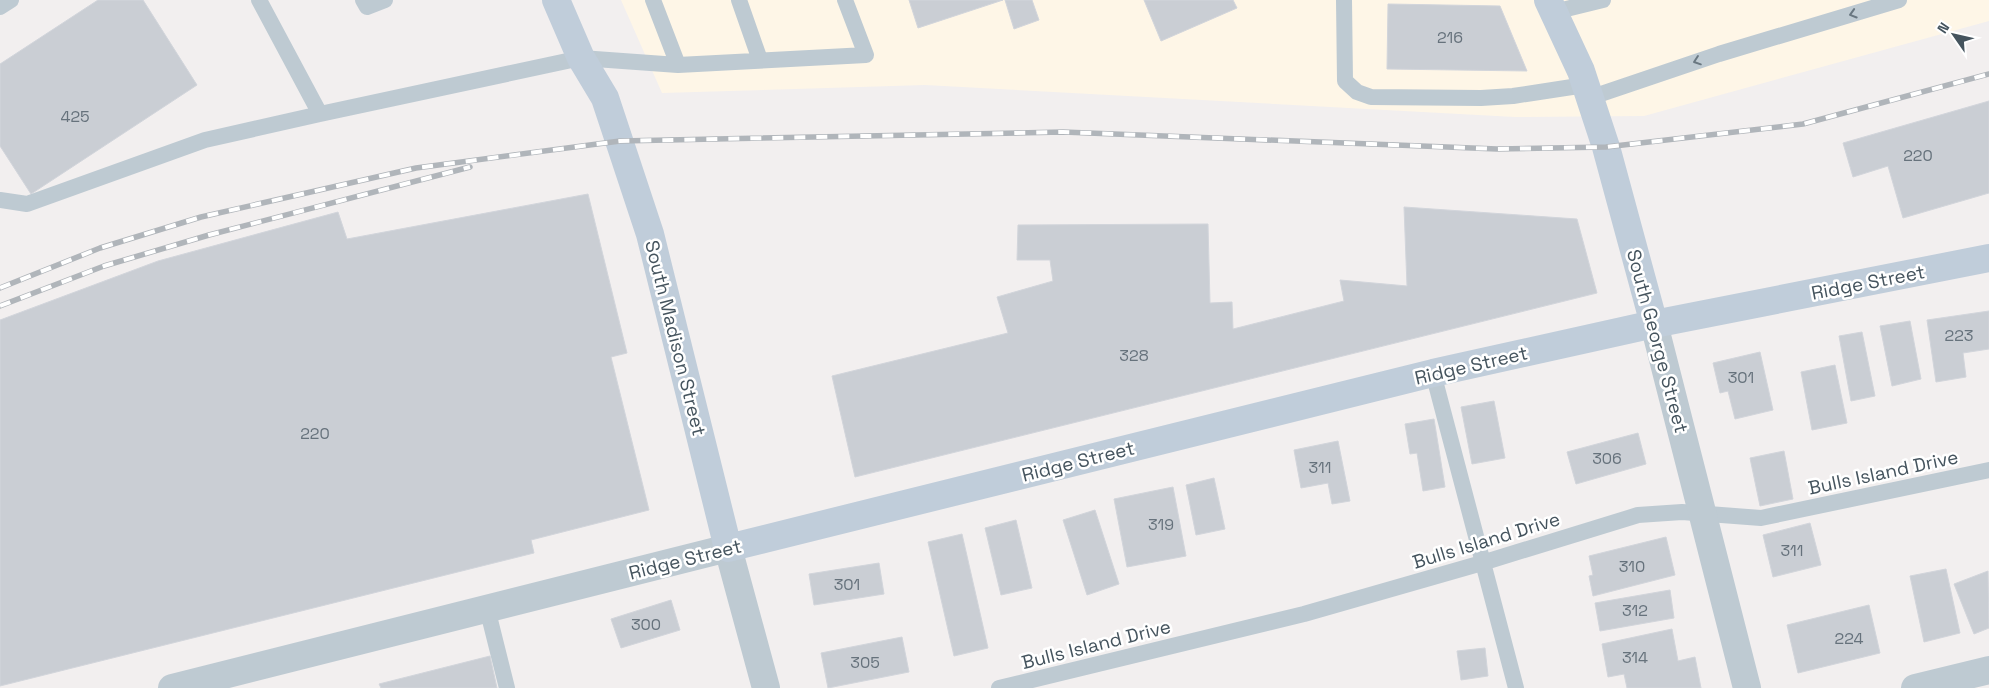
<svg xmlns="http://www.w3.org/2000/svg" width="1989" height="688" viewBox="0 0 1989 688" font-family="'Space Grotesk',sans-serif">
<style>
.commercial{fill:#fef6e7}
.building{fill:#caced4;stroke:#d2d5db}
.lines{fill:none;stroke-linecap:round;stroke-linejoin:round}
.lane{stroke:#becad2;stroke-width:16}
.street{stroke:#becad2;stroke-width:28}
.secondary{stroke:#c0cdda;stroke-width:28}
.rail-casing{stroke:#b0b5ba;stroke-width:5.5}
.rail{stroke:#fff;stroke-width:4;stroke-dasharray:11;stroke-linecap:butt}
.oneway{stroke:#697781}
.labels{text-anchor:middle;stroke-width:5;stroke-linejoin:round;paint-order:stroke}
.number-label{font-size:16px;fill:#66727c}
.street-label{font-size:19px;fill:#45545e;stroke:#fff}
</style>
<rect width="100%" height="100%" fill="#f2efef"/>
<path class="commercial" d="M621 0H1989V21L1644 116 1515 117 925 85 662 93Z"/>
<path class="building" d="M98 0H143L197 85 31 194 0 146V64Z
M909 0H1003L918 28Z
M1005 0H1032L1039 20 1014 29Z
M1144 0H1233L1237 8 1161 41Z
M1388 4 1500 6 1527 71 1387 69Z
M1989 101V193L1903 218 1888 166 1853 177 1843 143Z
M588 194 627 353 611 357 649 510 531 540 534 553 0 686V320L158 261 338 212 347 239Z
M1404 207 1577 219 1597 293 855 477 832 376 1008 333 997 297 1053 281 1050 260H1017L1018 225 1208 224 1210 303 1232 302 1233 329 1344 301 1340 280 1407 286Z
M1989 311V349L1963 353 1966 377 1936 382 1927 320Z
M1910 321 1921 379 1892 386 1880 326Z
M1862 332 1875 396 1851 401 1839 336Z
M1760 352 1773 410 1735 419 1728 391 1720 393 1713 363Z
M1835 365 1847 423 1812 430 1801 372Z
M1494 401 1505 458 1472 464 1461 407Z
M1434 419 1445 487 1423 491 1417 453 1410 454 1405 424Z
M1638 433 1646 464 1576 484 1567 452Z
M1338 441 1350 501 1332 504 1328 483 1301 488 1294 450Z
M1784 451 1793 499 1760 506 1750 458Z
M1214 478 1225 529 1196 535 1186 485Z
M1173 487 1186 556 1127 567 1114 499Z
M1095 510 1119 584 1087 595 1063 520Z
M1016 520 1032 588 1001 595 985 528Z
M1810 523 1821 565 1773 577 1763 535Z
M962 534 988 648 954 656 928 542Z
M1666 537 1675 575 1593 596 1589 576 1593 575 1589 556Z
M879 563 884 594 814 605 809 574Z
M1946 569 1960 633 1924 642 1910 576Z
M1988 571 1989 628 1974 634 1954 584Z
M1670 590 1674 618 1600 631 1595 603Z
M671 600 680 630 621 648 611 619Z
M1869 605 1880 653 1798 673 1787 625Z
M1672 629 1678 661 1695 657 1701 688H1627L1624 674 1608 677 1602 644Z
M902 637 909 672 828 688 821 653Z
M1485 648 1488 676 1461 680 1457 651Z
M490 656 497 688H381L379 684Z"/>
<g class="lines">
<path class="lane" d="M259 0 320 114
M363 0 367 7 385 0
M653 0 678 65
M739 0 760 60
M1344 0 1345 81 1357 92 1371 97 1481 98 1513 96 1585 85
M0 7 11 0
M1554 12 1603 0
M1589 98 1719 54 1899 0
M0 200 27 204 205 140 320 114 581 58 678 65 866 55 845 0
M1433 373 1516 688
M487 608 507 688
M999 688 1304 614 1482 563 1638 515 1682 512 1761 518 1989 470"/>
<path class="street" d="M1654 324 1747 688
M172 688 728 548 766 688
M1915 688 1989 670"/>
<path class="secondary" d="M556 0 581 58 605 98 650 234 728 548 1433 373 1654 324 1989 258
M1548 0 1581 71 1606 147 1654 324"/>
<g class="rail-casing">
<path id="rail" d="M0 288 100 248 201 217 416 168 620 141 1063 132 1497 149 1606 147 1803 124 1989 74
M0 306 104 266 209 235 470 167"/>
</g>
<use href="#rail" class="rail"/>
</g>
<defs><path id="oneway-chevron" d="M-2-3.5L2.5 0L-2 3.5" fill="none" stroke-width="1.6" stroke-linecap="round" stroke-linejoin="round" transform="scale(1.25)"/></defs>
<g class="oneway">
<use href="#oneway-chevron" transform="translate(1853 14) rotate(163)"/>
<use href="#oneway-chevron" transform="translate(1697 61) rotate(161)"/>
</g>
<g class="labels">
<g class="number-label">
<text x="1450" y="43">216</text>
<text x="75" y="122">425</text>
<text x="1918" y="161">220</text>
<text x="1959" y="341">223</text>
<text x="1134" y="361">328</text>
<text x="1741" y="383">301</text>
<text x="315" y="439">220</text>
<text x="1607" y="464">306</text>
<text x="1320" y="473">311</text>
<text x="1161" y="530">319</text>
<text x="1792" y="556">311</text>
<text x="1632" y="572">310</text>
<text x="847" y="590">301</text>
<text x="1635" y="616">312</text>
<text x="646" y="630">300</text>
<text x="1849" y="644">224</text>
<text x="1635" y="663">314</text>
<text x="865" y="668">305</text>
</g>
<g class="street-label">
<text transform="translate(1868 282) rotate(-11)" y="7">Ridge Street</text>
<text transform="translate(676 338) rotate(76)" y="7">South Madison Street</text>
<text transform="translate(1658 341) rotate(75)" y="7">South George Street</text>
<text transform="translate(1471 365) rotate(-13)" y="7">Ridge Street</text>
<text transform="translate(1078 461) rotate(-14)" y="7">Ridge Street</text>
<text transform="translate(1883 472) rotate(-12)" y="7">Bulls Island Drive</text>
<text transform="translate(1486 540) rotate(-17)" y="7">Bulls Island Drive</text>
<text transform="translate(685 559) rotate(-14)" y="7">Ridge Street</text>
<text transform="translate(1096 644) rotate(-14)" y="7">Bulls Island Drive</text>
</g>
</g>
<g transform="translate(1954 35) rotate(304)" stroke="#ffffff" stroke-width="4" paint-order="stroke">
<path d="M0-4L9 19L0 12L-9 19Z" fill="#45545e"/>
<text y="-8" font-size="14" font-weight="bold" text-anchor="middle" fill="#45545e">N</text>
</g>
</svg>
